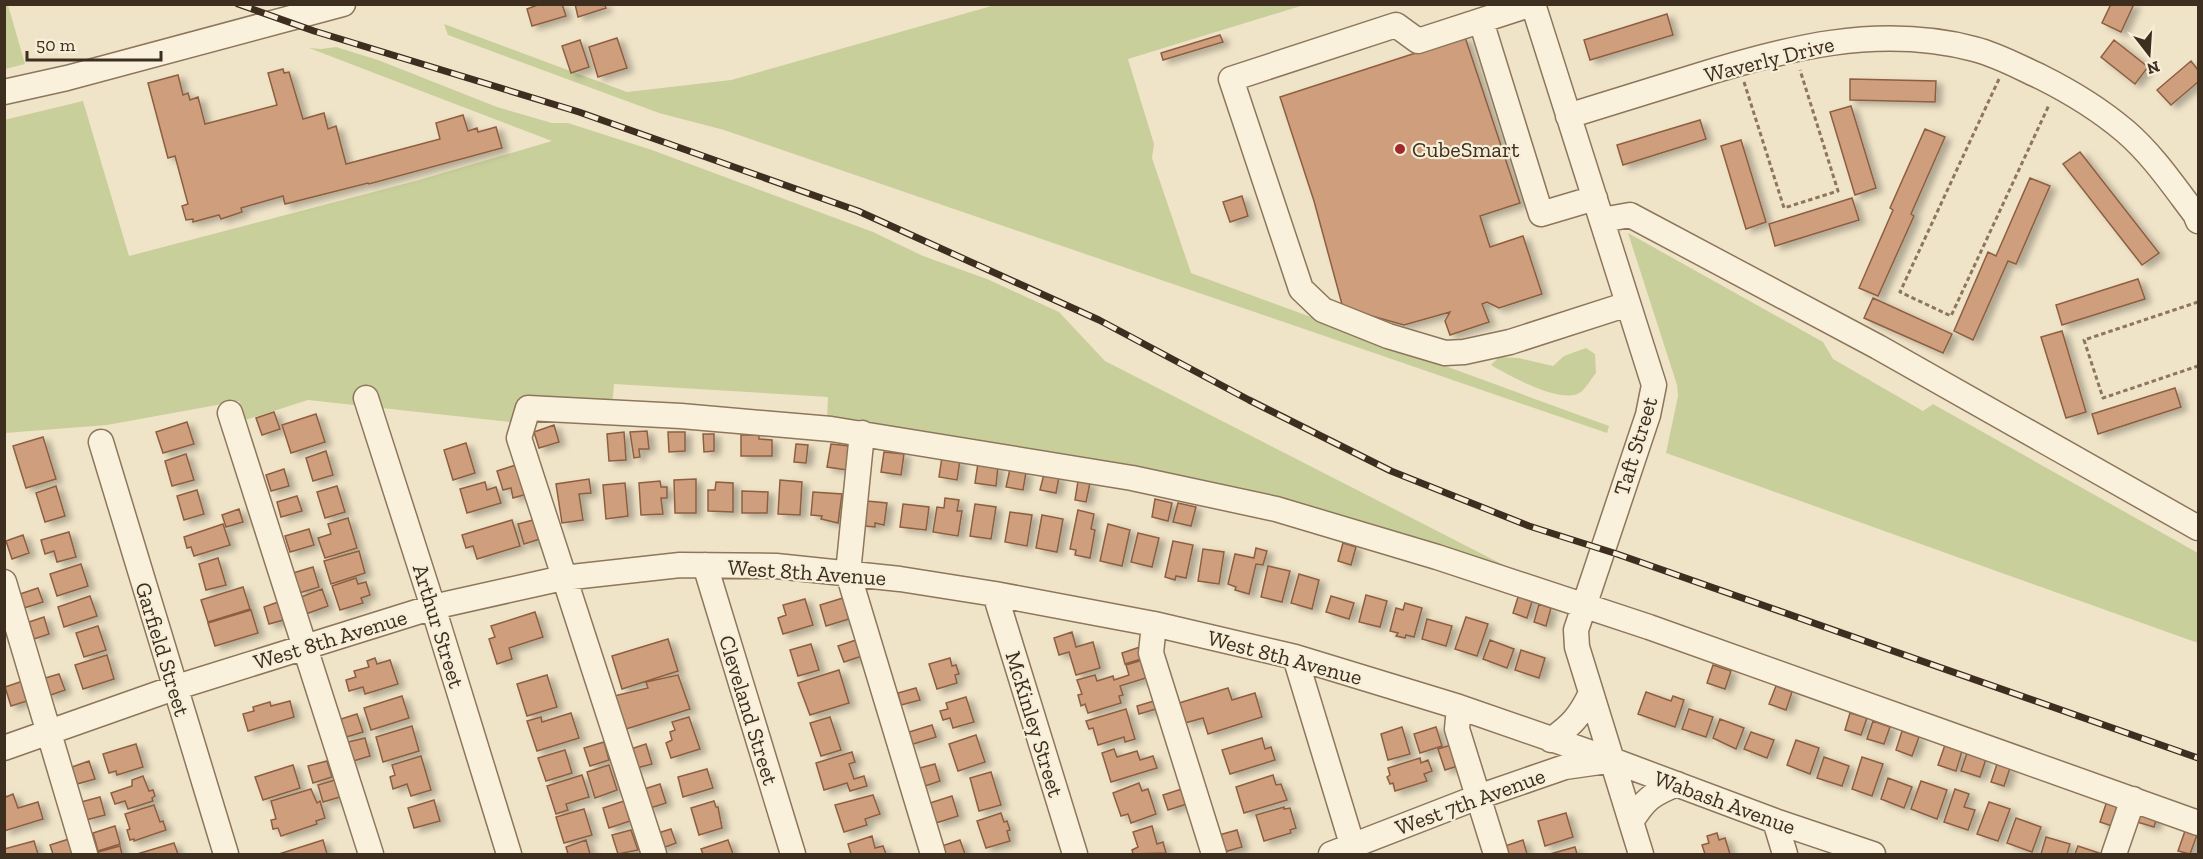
<svg xmlns="http://www.w3.org/2000/svg" width="2203" height="859" viewBox="0 0 2203 859" font-family="'Zilla Slab',serif">
<style>
.green{fill:#c9cf9b}
.building{fill:#cf9f7d;stroke:#8d5f41;stroke-width:1.5;filter:url(#shadow)}
.lines{fill:none;stroke-linecap:round;stroke-linejoin:round}
.minor-casing{stroke:#8d765c;stroke-width:27}
.path{stroke:#8d765c;stroke-width:3;stroke-dasharray:4.5 3;stroke-linecap:butt}
.minor{stroke:#faf1dc;stroke-width:24}
.rail-casing{stroke:#3d2e20;stroke-width:7}
.rail{stroke:#f7eed8;stroke-width:4.5;stroke-dasharray:14;stroke-linecap:butt}
.poi-dot{fill:#9e2a2b;stroke:#f7eed8;stroke-width:2}
.labels{text-anchor:middle;stroke-width:4.5;stroke-linejoin:round;paint-order:stroke}
.street-label{font-size:22px;fill:#3d2e20;stroke:#f7eed8}
.poi-label{font-size:22px;fill:#3d2e20;stroke:#f7eed8;text-anchor:start}
</style>
<defs>
<filter id="shadow"><feDropShadow dx="6" dy="3.5" stdDeviation="3" flood-color="#0004"/></filter>
</defs>
<rect width="100%" height="100%" fill="#f0e4c8"/>
<path class="green" d="M4 5H8L25 64 5 69Z
M995 5H1304L1128 59 1154 144 1152 158 1191 273 1609 426 1607 433 724 130 659 113 448 35 444 24 627 92 731 80Z
M336 47 378 60 497 107 552 123H568L652 150 873 232 923 256 987 279 1059 312 1105 361 1533 580 1488 565 827 420 828 397 614 384 612 407 517 406 510 422 308 400 245 420 239 401 107 425 5 433 4 120 83 101 129 256 419 180 552 141 309 48 321 49Z
M1628 233 1823 342 1833 359 1923 411 1933 404 2198 553V643L1666 453 1678 396 1677 385Z
M1586 348 1595 354 1596 373C1591 379 1587 387 1581 392 1563 406 1508 375 1491 365L1499 357 1519 358 1553 366 1564 356Z"/>
<path class="building" d="M540 4H562L566 16 532 26 527 9Z
M575 4H604L606 8 578 17Z
M2111 4H2134L2121 32 2102 23Z
M1667 14 1673 35 1590 60 1584 40Z
M1220 35 1223 42 1163 60 1161 53Z
M1465 37 1520 203 1480 216 1490 247 1523 236 1542 294 1499 308 1487 302 1482 304 1489 322 1450 335 1445 321 1450 312 1404 325 1343 308 1314 201 1280 97Z
M617 38 627 68 598 77 589 47Z
M580 40 589 67 571 73 562 46Z
M2114 40 2148 67 2135 84 2101 57Z
M2191 61 2198 70V82L2171 105 2157 90Z
M283 69 284 73 289 72 303 119 324 113 328 129 336 126 346 164 440 139 436 123 463 115 468 131 477 128 478 132 496 127 502 148 369 184 368 183 285 204 283 196 241 208 242 212 221 219 219 215 193 222V219L186 220 182 206 188 204 175 156 168 158 148 83 178 75 183 95 188 93 190 100 198 97 205 124 277 105 268 73Z
M1850 79 1936 81 1935 102 1850 100Z
M1851 106 1876 188 1855 195 1830 112Z
M1700 120 1706 139 1623 165 1617 145Z
M1925 129 1945 137 1911 214 1914 216 1878 296 1859 288 1893 210 1890 208Z
M1741 140 1766 222 1746 229 1721 146Z
M2080 152 2159 253 2142 265 2063 164Z
M2030 178 2050 186 2016 264 2008 261 1973 340 1954 331 1988 252 1996 256Z
M1242 196 1248 216 1230 222 1223 202Z
M1852 198 1859 220 1775 246 1769 224Z
M2138 279 2145 299 2062 325 2056 305Z
M1873 298 1952 334 1943 353 1864 318Z
M2062 331 2086 412 2066 418 2041 337Z
M2175 388 2181 407 2098 434 2092 414Z
M274 412 280 429 262 435 256 418Z
M316 414 325 442 291 453 282 425Z
M187 422 194 444 163 453 156 432Z
M554 425 559 442 539 448 534 432Z
M647 431 649 449H639L640 457 634 458 630 432Z
M624 432 626 460 609 461 607 434Z
M668 432H685V451L669 452Z
M703 434H714V451L704 452Z
M741 435H759V439L772 440V456H741Z
M43 437 56 479 26 488 13 446Z
M466 443 475 473 453 480 444 450Z
M796 444 808 445 806 463 794 462Z
M831 444 850 446 847 470 827 467Z
M326 451 333 475 313 481 306 458Z
M884 452 904 454 901 475 881 472Z
M186 454 194 480 172 486 165 461Z
M942 457 960 460 957 480 939 477Z
M978 463 998 466 996 486 975 483Z
M519 464 527 494 513 498 511 488 503 490 497 471Z
M284 469 289 486 271 491 266 475Z
M1010 469 1026 472 1023 490 1006 487Z
M1044 474 1059 477 1056 493 1040 490Z
M589 479 591 493 579 494 583 520 562 523 556 484Z
M696 479V513H675L674 480Z
M780 480 802 482 800 515 778 514Z
M660 481 661 487H667V498H661L663 514 641 515 639 483Z
M1078 481 1090 483 1086 502 1075 500Z
M485 482 487 490 496 487 501 503 467 513 460 489Z
M716 482 733 483V512L708 511V490H715Z
M625 483 628 516 606 519 603 485Z
M56 486 65 516 45 522 36 493Z
M337 486 345 512 325 518 317 492Z
M197 490 204 514 184 520 177 496Z
M742 491 768 492 767 513H742Z
M813 492 842 494 838 523 821 519 822 516 811 515Z
M297 496 302 511 281 517 277 502Z
M945 498 959 500 957 511H962L958 536 933 532 937 507 944 508Z
M1155 499 1172 503 1168 521 1152 517Z
M867 501 887 503 884 525 875 523V527L864 526Z
M1178 503 1196 507 1191 526 1173 522Z
M903 504 929 507 926 530 900 527Z
M975 504 996 507 991 539 970 536Z
M239 509 243 522 226 527 222 515Z
M1078 510 1094 514 1091 529 1095 530 1090 558 1075 555 1076 550 1070 549Z
M1010 512 1032 515 1027 546 1005 542Z
M1042 515 1063 519 1057 552 1036 548Z
M348 518 357 548 325 558 318 538 331 534 328 524Z
M537 519 543 538 524 544 518 524Z
M512 520 520 546 477 559 473 546 466 548 462 535Z
M223 524 230 545 194 556 191 547 187 548 184 537Z
M1108 524 1130 530 1122 566 1100 561Z
M309 529 314 545 290 552 285 536Z
M69 532 76 557 57 562 54 551 45 554 41 540Z
M1138 533 1159 538 1152 567 1131 562Z
M23 535 29 553 12 559 6 541Z
M1173 541 1193 545 1186 578 1176 576 1175 580 1165 577Z
M1343 543 1356 547 1351 565 1338 561Z
M1256 548 1267 551 1263 565 1256 564 1249 594 1235 590 1236 587 1228 584 1235 554 1254 558Z
M1203 549 1224 552 1219 584 1198 581Z
M359 551 365 573 331 584 324 561Z
M218 558 226 585 206 590 199 564Z
M81 564 88 586 57 596 50 574Z
M1268 566 1290 571 1282 602 1261 597Z
M313 567 319 587 299 593 293 573Z
M1299 574 1319 580 1312 609 1291 603Z
M356 578 358 584 366 582 370 595 361 598 363 603 340 610 332 586Z
M243 587 250 609 208 622 201 600Z
M38 588 43 602 24 608 20 594Z
M322 589 328 606 306 614 301 597Z
M1519 594 1533 598 1527 618 1513 613Z
M1366 595 1387 601 1380 627 1359 622Z
M90 596 97 616 64 627 58 607Z
M1331 596 1354 603 1349 619 1326 612Z
M843 598 849 619 826 626 820 605Z
M805 599 813 625 783 634 778 618 786 615 783 605Z
M281 601 287 619 269 624 264 607Z
M1405 603 1422 608 1414 637 1406 635 1405 638 1396 636 1398 633 1390 631 1396 608 1403 610Z
M1539 604 1551 608 1546 626 1534 622Z
M251 610 258 633 215 646 208 623Z
M535 612 543 637 509 648 512 659 497 664 489 639 495 637 491 626Z
M44 617 49 634 34 639 29 622Z
M1466 617 1488 624 1477 656 1455 649Z
M1427 619 1452 626 1446 646 1422 639Z
M98 626 106 650 84 657 76 633Z
M1072 632 1076 647 1093 642 1100 668 1076 675 1069 652 1059 655 1054 638Z
M668 639 678 671 622 689 612 656Z
M856 640 862 656 844 662 838 646Z
M1490 640 1514 649 1507 668 1483 659Z
M811 644 819 670 798 676 790 650Z
M1140 647 1144 658 1125 664 1122 653Z
M1521 650 1545 658 1539 678 1515 670Z
M107 655 114 679 83 689 75 665Z
M375 658 377 664 390 660 398 684 365 694 363 687 349 691 346 680 356 677 354 671 369 667 367 661Z
M950 658 952 666 956 665 959 674 955 675 957 683 937 689 929 664Z
M1143 660 1149 677 1120 686 1123 695 1119 696 1121 703 1088 713 1085 704 1081 706 1078 695 1082 694 1077 680 1095 675 1097 681 1113 676 1114 680 1129 675 1126 665Z
M1713 665 1731 671 1725 689 1707 683Z
M839 670 849 703 810 715 798 683Z
M59 674 65 690 48 696 42 679Z
M547 675 557 707 527 716 517 684Z
M678 675 690 709 626 729 624 722H622L614 696 648 688 646 682Z
M23 681 30 700 11 706 5 687Z
M1776 686 1792 692 1786 710 1769 704Z
M916 688 920 700 901 705 898 693Z
M1228 688 1232 700 1255 693 1262 717 1208 734 1203 718 1185 723 1179 703Z
M1646 692 1671 701 1673 696 1684 700 1675 727 1638 714Z
M402 696 409 718 371 730 364 708Z
M966 697 974 722 953 728 950 718 943 720 940 711 948 709 946 703Z
M290 701 294 717 248 731 243 714 254 711 253 707 270 702 271 706Z
M1154 701 1156 709 1139 714 1137 706Z
M1126 709 1135 739 1125 742 1124 737 1098 745 1093 728 1089 729 1086 721Z
M1689 709 1713 717 1706 737 1682 729Z
M571 713 579 738 537 751 527 721 541 717 542 722Z
M1850 713 1867 718 1861 735 1845 730Z
M357 714 363 732 343 738 338 720Z
M689 717 700 749 671 758 666 743 672 740 670 732 675 730 672 722Z
M830 717 841 750 821 756 810 723Z
M1720 719 1744 728 1736 749 1713 738Z
M1873 721 1890 727 1884 744 1867 739Z
M932 725 936 737 910 745 906 733Z
M412 726 419 751 383 762 376 737Z
M1402 727 1410 754 1388 760 1381 734Z
M1436 727 1442 746 1420 753 1414 734Z
M1902 731 1919 737 1912 756 1896 750Z
M1751 732 1774 740 1767 758 1744 749Z
M976 735 985 762 958 771 949 744Z
M365 738 370 756 350 762 344 743Z
M1262 738 1265 749 1271 747 1275 760 1230 774 1222 750Z
M1796 740 1819 748 1810 774 1787 765Z
M604 742 609 760 590 766 584 748Z
M136 744 143 767 117 775 116 771 109 773 103 754Z
M646 744 652 764 633 769 628 750Z
M1454 744 1461 765 1445 770 1438 749Z
M1945 745 1962 751 1956 771 1938 765Z
M1114 749 1117 757 1137 751 1140 760 1153 756 1157 768 1111 782 1102 753Z
M565 750 572 773 546 781 538 758Z
M852 752 855 762 849 764 854 779 864 776 867 786 850 791 847 783 824 790 816 763Z
M1967 753 1986 759 1980 777 1961 771Z
M421 756 431 790 411 796 407 784 393 789 390 777 395 775 392 765Z
M1824 757 1849 766 1842 786 1817 778Z
M1862 757 1883 764 1872 796 1852 789Z
M1420 758 1421 763 1428 760 1432 771 1424 774 1427 781 1395 791 1393 783 1390 784 1387 777 1390 775 1388 768Z
M89 761 95 779 77 784 72 767Z
M327 761 332 777 313 783 308 766Z
M935 764 940 781 922 787 916 769Z
M1997 764 2010 768 2004 786 1991 782Z
M293 765 300 788 263 800 255 777Z
M609 765 617 790 595 798 587 772Z
M707 769 713 788 683 797 678 777Z
M991 772 1001 805 979 811 970 778Z
M582 775 589 797 566 804 568 810 556 814 547 786Z
M1273 775 1276 785 1281 784 1287 800 1244 813 1236 787Z
M143 776 149 791 153 790 155 796 152 798 153 801 128 809 125 801 115 804 111 793 132 786V780Z
M1888 778 1912 787 1904 808 1881 799Z
M335 780 340 797 323 802 318 785Z
M1921 781 1947 790 1937 819 1911 809Z
M1139 783 1142 791 1148 789 1156 814 1131 823 1128 814 1121 816 1113 793Z
M660 784 666 803 647 809 641 790Z
M1185 788 1190 803 1168 810 1163 795Z
M311 789 317 803 320 801 325 818 316 821 317 824 281 836 278 828 273 829 271 820 276 819 271 801Z
M1955 789 1969 794 1964 807 1975 810 1968 830 1944 822Z
M4 791 6 797 13 794 18 808 38 802 43 819 4 831Z
M873 795 880 814 865 819 867 825 844 832 835 805Z
M952 796 958 816 936 823 930 803Z
M100 797 105 815 86 820 81 802Z
M434 800 440 821 414 828 408 808Z
M624 801 630 821 609 828 603 808Z
M714 801 716 807H718L722 828 699 835 691 808Z
M2107 801 2123 807 2115 827 2100 822Z
M1989 802 2010 809 1998 841 1977 834Z
M154 805 160 822 163 821 166 830 134 841V839L130 840 127 830 130 829 125 814Z
M1284 807V809L1290 808 1296 828 1290 830 1291 833 1264 841 1256 815Z
M584 809 592 835 564 843 556 817Z
M2140 811 2157 817 2154 827 2137 822Z
M1001 813 1004 822 1007 821 1010 830 1007 831 1010 841 986 848 977 821Z
M1566 813 1573 837 1545 846 1538 821Z
M2016 818 2041 827 2032 852 2007 843Z
M115 826 120 844 98 851 93 833Z
M1152 826 1157 844 1163 842 1166 853 1133 854 1132 850 1138 847 1133 832Z
M671 829 676 843 660 849 655 834Z
M631 830 638 850 618 854 612 835Z
M1237 830 1242 847 1224 852 1219 835Z
M2185 831 2197 835 2190 854 2178 851Z
M1717 833 1719 840 1725 838 1730 854H1705L1702 845 1709 843 1707 836Z
M872 836 875 848 883 846 886 854H851L848 844Z
M2046 837 2070 844 2067 854H2041Z
M69 839 75 854H53L50 845Z
M323 840 327 854H279Z
M586 840 590 854H568L566 847Z
M728 840 733 854H703L701 849Z
M960 840 965 854H945L942 846Z
M1523 840 1527 854H1507L1505 846Z
M34 841 38 854H4V849Z
M174 843 178 854H137Z
M120 846 122 854H99L98 852Z
M2078 846 2102 854H2075Z
M1575 847 1577 854H1550Z"/>
<g class="lines">
<g class="minor-casing">
<path id="minor" d="M1532 4 1418 41 1396 25 1231 79 1301 289 1323 310 1388 336 1445 353 1464 352 1510 342 1628 304
M1533 4 1654 385 1648 415 1576 630 1577 647 1641 854
M1481 21 1541 214 1595 198
M4 92 67 78 343 4
M1568 116C1610 103 1652 90 1694 77 1786 48 1878 24 1974 49 1998 55 2019 67 2041 77 2071 92 2099 109 2125 131 2152 154 2173 185 2195 214L2198 221
M1602 220 1630 215 1878 347 2198 528
M366 398 433 607 509 854
M230 413 371 854
M862 433 848 573 933 854
M101 442 226 854
M705 565 793 854
M4 582 85 854
M995 594 1075 854
M1154 624 1151 653 1214 854
M1295 657 1355 854
M1459 707 1457 729 1496 854
M1551 740C1572 725 1580 716 1591 693
M4 748 174 688 433 607 563 578 680 565 776 566 900 579 995 594 1154 624 1295 657 1459 707 1612 760 1775 821 1873 854
M1775 821 1785 854
M1631 822C1645 799 1652 794 1677 784
M654 854 519 438 528 408 681 416 831 429 1132 478 1276 509 1437 557 1649 627 2198 823
M1331 854 1478 797 1565 767 1607 761
M2114 854 2133 799"/>
</g>
<path class="path" d="M1999 79 1900 292 1951 316 2049 105
M1744 82 1784 208 1838 191 1800 70
M2198 302 2084 340 2103 398 2198 366"/>
<use href="#minor" class="minor"/>
<g class="rail-casing">
<path id="rail" d="M238 4 314 31 579 112 858 211 1099 320 1249 400 1391 471 1529 526 1617 554 2198 758"/>
</g>
<use href="#rail" class="rail"/>
</g>
<circle class="poi-dot" cx="1400" cy="149" r="6"/>
<g class="labels">
<g class="street-label">
<text transform="translate(1769 59) rotate(-14)" y="8">Waverly Drive</text>
<text transform="translate(1635 446) rotate(-73)" y="8">Taft Street</text>
<text transform="translate(807 572) rotate(4)" y="8">West 8th Avenue</text>
<text transform="translate(439 626) rotate(73)" y="8">Arthur Street</text>
<text transform="translate(330 639) rotate(-17)" y="8">West 8th Avenue</text>
<text transform="translate(163 649) rotate(73)" y="8">Garfield Street</text>
<text transform="translate(1285 657) rotate(15)" y="8">West 8th Avenue</text>
<text transform="translate(749 710) rotate(73)" y="8">Cleveland Street</text>
<text transform="translate(1035 724) rotate(73)" y="8">McKinley Street</text>
<text transform="translate(1470 801) rotate(-20)" y="8">West 7th Avenue</text>
<text transform="translate(1725 802) rotate(20)" y="8">Wabash Avenue</text>
</g>
<g class="poi-label">
<text x="1412" y="157">CubeSmart</text>
</g>
</g>
<rect width="2203" height="859" fill="none" stroke="#3d2e20" stroke-width="12"/>
<g transform="translate(2149 54) rotate(163)" stroke="#f7eed8" stroke-width="4.5" paint-order="stroke">
<path d="M0-4.5L10 22L0 15L-10 22Z" fill="#3d2e20"/>
<text y="-9" font-size="16" font-weight="bold" text-anchor="middle" fill="#3d2e20">N</text>
</g>
<path d="M27 51v9h134v-9" fill="none" stroke="#3d2e20" stroke-width="3"/>
<text x="36" y="51" font-size="18" fill="#3d2e20" stroke="#f7eed8" stroke-width="4.5" paint-order="stroke">50 m</text>
</svg>
